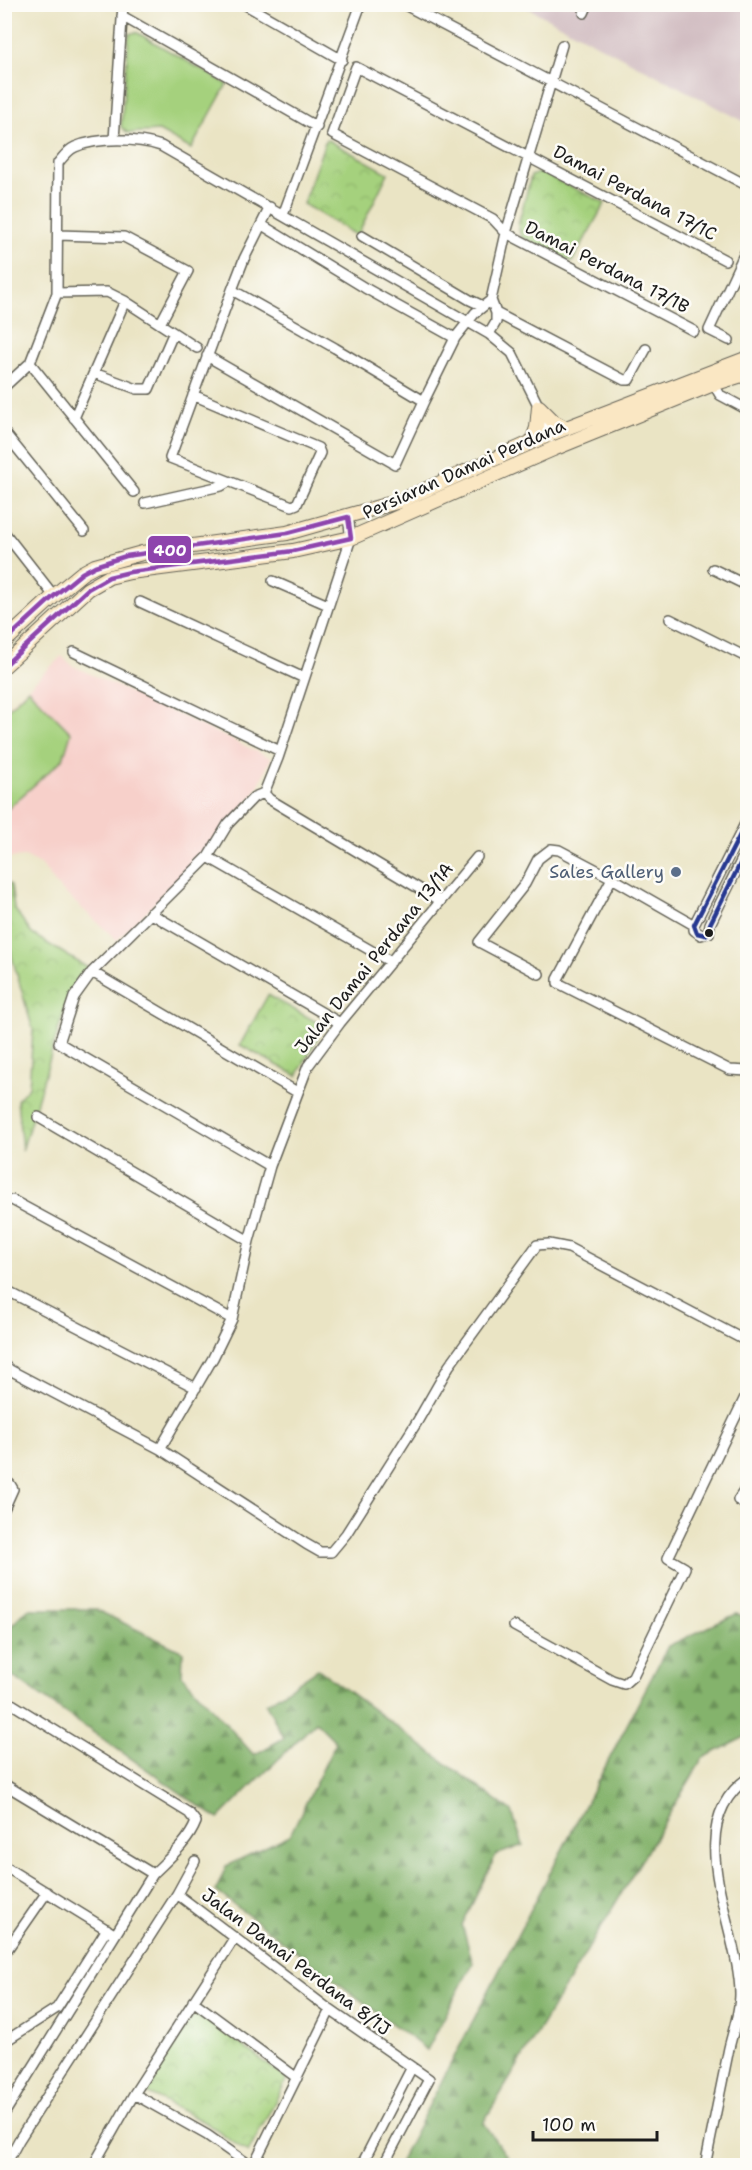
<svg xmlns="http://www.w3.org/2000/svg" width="752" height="2170" viewBox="0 0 752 2170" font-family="'Shantell Sans',sans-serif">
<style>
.built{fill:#f7d0ca}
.industrial{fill:#d2bec2}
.grass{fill:#a5d17d;stroke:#60764c;stroke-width:1.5}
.forest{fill:url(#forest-firs);stroke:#506844;stroke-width:1.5}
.park{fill:url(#park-crowns);stroke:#60764c;stroke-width:1.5}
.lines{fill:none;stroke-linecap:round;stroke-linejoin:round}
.minor-casing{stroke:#646257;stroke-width:12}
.secondary-casing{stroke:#646257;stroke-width:16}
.minor{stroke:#fff;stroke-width:9}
.secondary{stroke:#fae7c3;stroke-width:14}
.bus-1-casing{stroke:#fdfcf7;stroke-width:9}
.bus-2-casing{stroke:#fdfcf7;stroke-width:9}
.bus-1{stroke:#8e44ad;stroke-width:4.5}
.bus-2{stroke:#283890;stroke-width:4.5}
.service-dot{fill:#5c6f8a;stroke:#fdfcf7;stroke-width:2}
.bus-dot{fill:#1c1c1c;stroke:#fdfcf7;stroke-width:2}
.labels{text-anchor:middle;stroke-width:5;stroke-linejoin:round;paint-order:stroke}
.street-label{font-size:18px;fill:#1c1c1c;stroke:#fdfcf7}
.service-label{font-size:18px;fill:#4e5e75;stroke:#fdfcf7;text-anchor:end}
.line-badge{stroke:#fdfcf7;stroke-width:2}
.badge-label{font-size:16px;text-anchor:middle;font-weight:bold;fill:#fff}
</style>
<defs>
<pattern id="forest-firs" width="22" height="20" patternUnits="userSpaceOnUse" patternTransform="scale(1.5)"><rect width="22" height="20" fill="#84b36c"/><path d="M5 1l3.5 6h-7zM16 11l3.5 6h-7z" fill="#6b9158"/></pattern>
<pattern id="park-crowns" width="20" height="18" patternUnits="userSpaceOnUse" patternTransform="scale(1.5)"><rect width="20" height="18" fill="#a5d17d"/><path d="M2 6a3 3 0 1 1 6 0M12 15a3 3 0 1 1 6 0" fill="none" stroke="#8db36b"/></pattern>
</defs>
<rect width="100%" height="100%" fill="#fdfcf7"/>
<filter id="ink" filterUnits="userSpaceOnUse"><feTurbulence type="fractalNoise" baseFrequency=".0167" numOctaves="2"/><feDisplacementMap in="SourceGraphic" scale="12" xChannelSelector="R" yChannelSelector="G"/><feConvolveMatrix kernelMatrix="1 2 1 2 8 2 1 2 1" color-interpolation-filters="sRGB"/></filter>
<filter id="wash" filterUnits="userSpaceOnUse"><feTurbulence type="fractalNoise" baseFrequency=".008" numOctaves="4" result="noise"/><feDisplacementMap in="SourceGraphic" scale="24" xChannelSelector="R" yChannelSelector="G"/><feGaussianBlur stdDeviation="1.35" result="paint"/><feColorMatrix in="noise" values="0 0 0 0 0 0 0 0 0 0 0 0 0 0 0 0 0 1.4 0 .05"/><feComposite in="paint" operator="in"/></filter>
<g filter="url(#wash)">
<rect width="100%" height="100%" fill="#eae4c4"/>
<path class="built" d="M62 656 73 666 271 758 255 793 209 851 117 940 56 885 42 865 25 857 5 858V709Z"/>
<path class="industrial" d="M522 5H747V123Z"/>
<path class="grass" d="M136 32 227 84 191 149 159 131 128 133 121 127 129 34Z
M28 689 71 733 63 759 5 811V712Z"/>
<path class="forest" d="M28 1609H95L183 1652 182 1675 254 1755 284 1738 266 1704 318 1669 512 1812 523 1845 496 1855 462 1925 473 1963 427 2050 216 1891 226 1866 290 1835 336 1742 316 1722 218 1819 5 1671V1632Z
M736 1614 747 1617V1736L703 1758 483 2123 513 2165H398L668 1646Z"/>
<path class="park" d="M326 139 388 173 357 236 303 204Z
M540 172 605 203 572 262 521 237 518 225 531 176Z
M5 882 11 885 14 908 32 934 88 968 70 991 22 1151 17 1100 29 1087 33 1030 5 933Z
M268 995 324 1026 297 1076 240 1045Z
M196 2011 287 2079 248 2153 206 2123 143 2091Z"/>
</g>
<g filter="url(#ink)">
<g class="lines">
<g class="minor-casing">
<path id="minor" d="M244 4 342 60
M403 4 748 186
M584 13 588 4
M122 16 317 127
M114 140 123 4
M283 215 361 4
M262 225 365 288 455 338
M58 235 124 237 188 271 160 324
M362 236 470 300 483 306
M232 290 335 348 424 401
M57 293 107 292 125 301 197 348
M496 313 624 380H629L646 349
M694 331 506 233 493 219 332 134 356 67 725 260
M489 334 496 322V313L491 300 506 233 562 45
M729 340 709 330 748 246
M207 356 395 464 424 401 455 338 475 313 491 300
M30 363 134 492
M94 373 137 389H149L173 334
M711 380 720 395 748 410
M4 387 30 363 57 293 58 163C63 157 68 150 75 147 98 137 138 138 161 146L489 334 512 353 539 407 550 438
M193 395 318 448 320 453 297 504 292 506 170 458 232 290 244 259 270 207
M74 418 125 301
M4 432 84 531
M145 503 221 486 228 482
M4 532 54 596
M713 569 748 586
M273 581 328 605
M140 602 304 678
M670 619 748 658
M74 652 280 751
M264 793 254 797 228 824 208 857 92 972 74 997 59 1043 270 1166
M264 793 278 758 351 538 348 517
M264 793 269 799 440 901
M208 857 391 962
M612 878 558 979V983L730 1070 748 1071
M150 913 340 1023
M694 925 748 818
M92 972 297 1092
M539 974 479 942 525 884 538 859 551 849 559 850 612 878 694 925V930L701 935 709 933 710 924 748 847
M38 1117 249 1241
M12 1200 232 1319
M4 1289 196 1388
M4 1365 10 1370 160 1449 306 1544 320 1552H331L346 1534 417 1422 449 1366 537 1245 549 1244 569 1248 748 1342
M160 1449 213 1358 232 1319 249 1241 270 1166 308 1066 340 1023 477 857
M4 1481 10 1484 13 1489 4 1509
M748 1485 738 1500 748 1506
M514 1626 612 1680 624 1684 633 1676 685 1568 668 1558 748 1391
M4 1699 189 1813 196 1822C188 1843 168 1859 153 1874L4 2114
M4 1784 153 1874
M4 1866 111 1932
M177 1894 195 1861
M4 1954 47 1892
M193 2001 297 2078
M4 2042 57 2008 107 1929
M134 2094 207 2135 251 2166
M5 2166 19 2140 177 1894 330 2010 429 2079 383 2166
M93 2166 134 2094 235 1937
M253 2166 330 2010
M361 2166 412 2067
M705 2166C713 2126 721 2087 729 2048 733 2031 740 2012 740 1994 740 1929 678 1826 748 1778"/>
</g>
<g class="secondary-casing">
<path id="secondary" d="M539 407 554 422 565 428
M532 442 537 428 539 407
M4 642 54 596 82 573 95 566 142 553 287 533 400 501 548 435 748 358
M4 666 88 589 109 577 130 572 293 551 351 538 553 449 713 384 748 373"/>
</g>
<use href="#minor" class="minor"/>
<use href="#secondary" class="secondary"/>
<g class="bus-1-casing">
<path id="bus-1" d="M4 642 54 596 82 573 95 566 126 556 287 533 348 517 351 538 293 551 130 572 109 577 88 589 4 666"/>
</g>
<g class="bus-2-casing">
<path id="bus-2" d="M748 819 694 925 697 933 705 935 709 933 710 924 748 848"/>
</g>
<use href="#bus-1" class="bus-1"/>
<use href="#bus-2" class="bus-2"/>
</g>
</g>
<circle class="service-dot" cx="676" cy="872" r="6"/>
<circle class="bus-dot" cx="709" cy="933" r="5"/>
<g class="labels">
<g class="street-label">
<text transform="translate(635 193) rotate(28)" y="6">Damai Perdana 17/1C</text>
<text transform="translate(607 267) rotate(27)" y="6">Damai Perdana 17/1B</text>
<text transform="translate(464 469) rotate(-24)" y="6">Persiaran Damai Perdana</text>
<text transform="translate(374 958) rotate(-51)" y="6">Jalan Damai Perdana 13/1A</text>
<text transform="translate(296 1962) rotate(37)" y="6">Jalan Damai Perdana 8/1J</text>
</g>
<g class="service-label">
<text x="664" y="878">Sales Gallery</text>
</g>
</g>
<rect class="line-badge" x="147" y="535" width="45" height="29" rx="6" fill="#8e44ad"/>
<g class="badge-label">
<text x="170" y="556">400</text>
</g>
<rect width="752" height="2170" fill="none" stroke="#fdfcf7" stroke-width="24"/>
<path d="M533 2131v9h124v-9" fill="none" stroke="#1c1c1c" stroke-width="3"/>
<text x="542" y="2131" font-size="18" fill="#1c1c1c" stroke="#fdfcf7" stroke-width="4.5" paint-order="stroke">100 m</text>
</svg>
